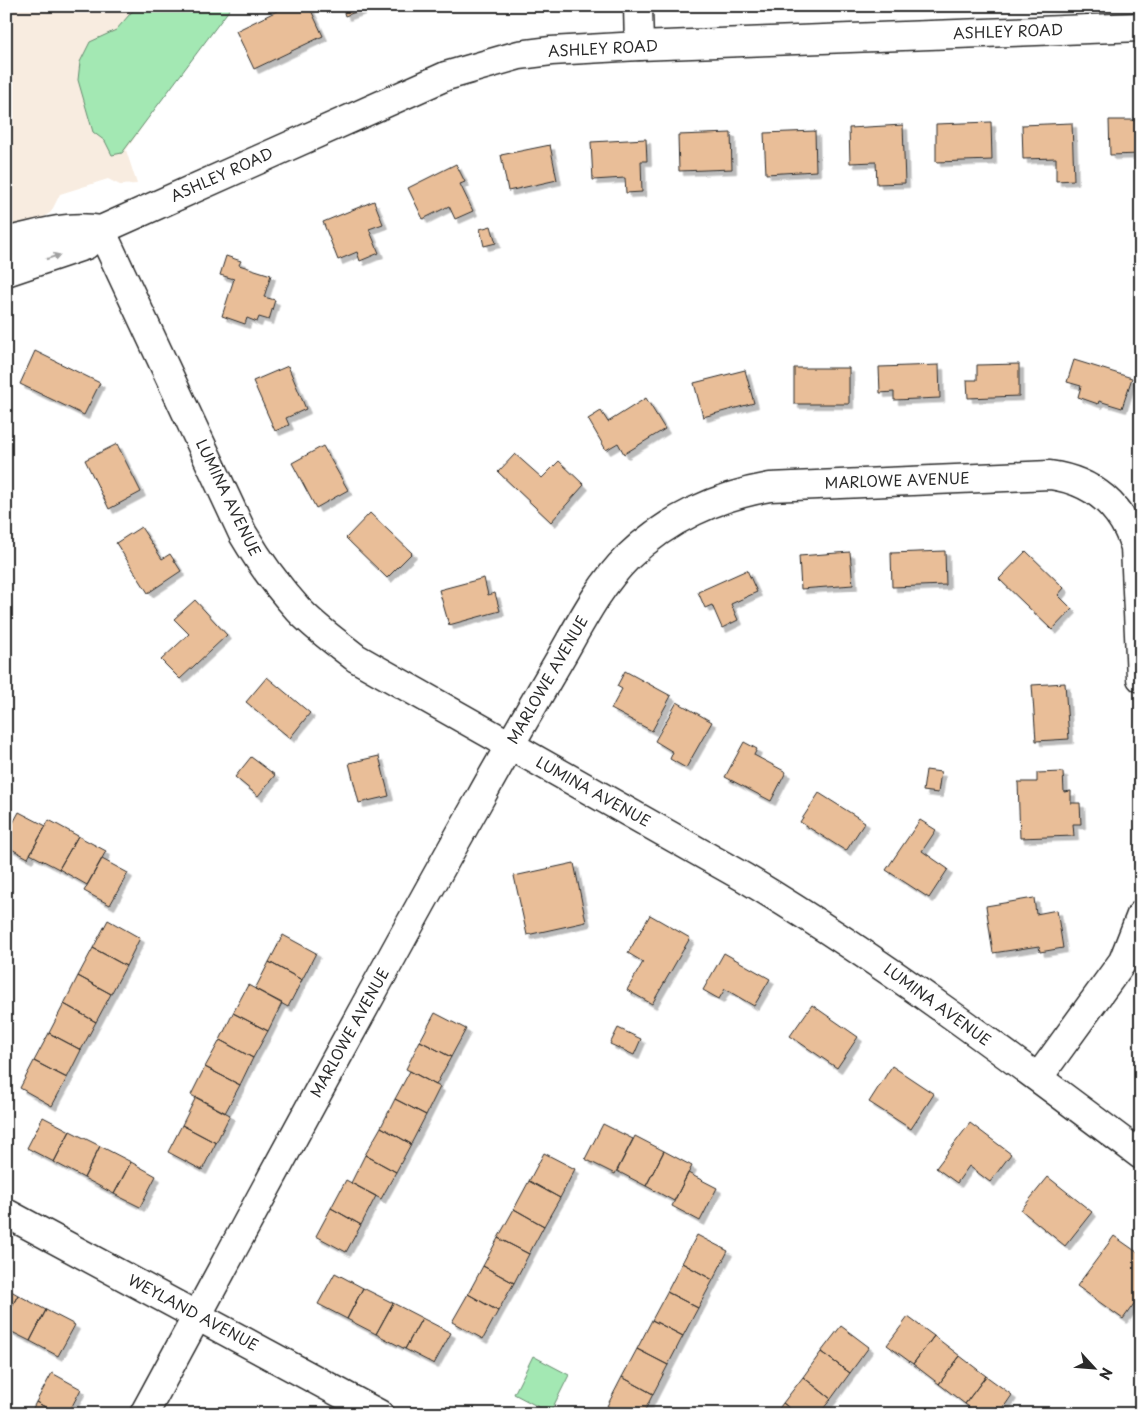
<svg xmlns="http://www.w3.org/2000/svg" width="1147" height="1420" viewBox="0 0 1147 1420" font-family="'Playpen Sans',sans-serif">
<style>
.built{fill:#f8ece0}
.green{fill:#a3e8b3;stroke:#678a6f}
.building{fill:#e9be98;stroke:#2b2b2b;filter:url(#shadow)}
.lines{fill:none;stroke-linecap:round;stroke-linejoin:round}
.minor-casing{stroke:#2b2b2b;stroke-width:31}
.tertiary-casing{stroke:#2b2b2b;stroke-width:31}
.minor{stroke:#fff;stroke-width:28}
.tertiary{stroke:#fff;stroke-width:28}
.oneway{fill:#a0a0a0}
.labels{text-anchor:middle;stroke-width:4.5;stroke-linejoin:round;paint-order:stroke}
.street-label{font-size:15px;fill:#2b2b2b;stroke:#fff}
</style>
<defs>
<filter id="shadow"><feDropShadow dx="4.5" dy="4.5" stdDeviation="0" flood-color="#0004"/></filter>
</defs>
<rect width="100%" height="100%" fill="#fff"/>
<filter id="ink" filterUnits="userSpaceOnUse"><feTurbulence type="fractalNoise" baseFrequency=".02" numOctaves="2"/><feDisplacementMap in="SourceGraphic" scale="10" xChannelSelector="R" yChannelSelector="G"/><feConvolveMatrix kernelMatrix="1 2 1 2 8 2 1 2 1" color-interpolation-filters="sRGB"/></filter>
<g filter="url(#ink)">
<path class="built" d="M6 6H228L126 150 137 184 120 185 108 179 60 194 51 212 44 217 34 220 6 226Z"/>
<path class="green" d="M137 6H232L122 153 112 155 105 141 93 132 78 80 80 62 90 42 116 30Z
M533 1356 569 1375 550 1413 514 1394Z"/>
<path class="building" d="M287 6H309L323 36 254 69 236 31Z
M342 6H371L345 16Z
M1109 120H1141V154L1110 155Z
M991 122 992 160 936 162V124Z
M1072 123 1074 180 1056 181V158L1023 159 1022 125Z
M903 125 905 183 877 184 876 162 850 163 849 128Z
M815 131 816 171 766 174 764 133Z
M731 133 732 169 679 171 678 135Z
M646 139 647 161H641L642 192 626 193 625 178 593 180 591 142Z
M550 145 557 180 508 191 501 155Z
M456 164 465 182 460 184 473 211 455 219 449 206 423 219 408 188Z
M374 201 383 224 369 229 379 253 360 261 357 252 338 260 323 222Z
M491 226 496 243 484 246 480 229Z
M226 256 241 261 239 265 271 275 264 297 275 300 269 320 259 317 257 322 247 318 245 324 222 316 234 279 220 275Z
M35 351 100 383 84 415 20 384Z
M1074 360 1132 378 1122 408 1099 401 1098 404 1078 397 1081 386 1067 382Z
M1019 364V396L968 398 967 380H977V365Z
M939 365 940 398 894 400V392L880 393 879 367Z
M288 366 306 409 286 418 289 425 275 431 253 381Z
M794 368H849V404H794Z
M745 370 754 403 703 417 694 383Z
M646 398 665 429 624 454 618 443 606 450 588 419 601 411 608 422Z
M117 444 141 492 109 509 85 460Z
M323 446 348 490 316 508 292 463Z
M515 454 542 478 559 461 584 485 551 522 498 472Z
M370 513 412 553 387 578 346 538Z
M141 527 162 559 170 554 181 571 148 593 116 543Z
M945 551 946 585 892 587 891 553Z
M1026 551 1064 588 1058 595 1072 609 1052 630 999 579Z
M850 552 853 585 801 589 799 556Z
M747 570 757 592 731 604 738 620 722 628 712 605 705 608 698 592Z
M484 578 488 595 495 593 500 611 449 625 439 590Z
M195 600 227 635 180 679 161 660 189 634 174 619Z
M625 671 671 696 652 731 611 709 622 689 617 686Z
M267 677 310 713 290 738 246 702Z
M1065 683 1069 739 1036 741 1032 685Z
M677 702 712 722 686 768 670 759 673 752 655 741Z
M744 742 757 749 754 755 786 772 771 801 725 777Z
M379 756 389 796 359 803 349 763Z
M251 757 275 775 258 796 235 777Z
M926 770 941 772 938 793 923 791Z
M1063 772 1064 792 1071 791V803H1080L1081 824H1073L1074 836 1020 838 1018 782H1037V773Z
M819 793 865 822 846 851 800 822Z
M19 812 46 826 28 858 6 846V836Z
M49 820 78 836 59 869 30 854Z
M920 820 936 830 922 851 948 869 929 898 886 870Z
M78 836 106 851 87 885 59 869Z
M102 859 128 873 110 905 84 891Z
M574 863 586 922 527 935 514 876Z
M1034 898 1036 914 1057 910 1063 948 1040 952 1039 946 993 953 986 906Z
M650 915 690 938 652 1004 627 990 643 962 628 953Z
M108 920 140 938 126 966 93 948Z
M283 935 316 953 302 980 269 962Z
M93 948 126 966 111 994 78 976Z
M724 953 770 979 754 1006 725 989 719 999 703 990Z
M269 962 302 980 288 1007 255 989Z
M78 976 111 994 96 1022 64 1004Z
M248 985 282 1003 268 1031 233 1013Z
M64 1004 96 1022 81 1050 49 1033Z
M812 1005 858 1037 837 1068 790 1036Z
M233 1013 268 1031 253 1058 220 1040Z
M435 1013 466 1029 451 1057 420 1041Z
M618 1028 641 1039 634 1055 610 1044Z
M49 1033 81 1050 67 1078 34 1061Z
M220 1040 253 1058 240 1085 205 1067Z
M420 1041 451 1057 436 1085 406 1069Z
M34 1061 67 1078 52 1106 20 1088Z
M892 1066 934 1094 911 1129 869 1102Z
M205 1067 240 1085 225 1113 191 1095Z
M410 1071 440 1087 426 1115 395 1099Z
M196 1097 230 1115 216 1143 182 1125Z
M395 1099 426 1115 411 1144 381 1127Z
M43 1117 70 1131 54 1162 27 1148Z
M970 1123 1011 1154 990 1182 969 1166 957 1183 936 1168Z
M603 1124 633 1139 615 1174 585 1159Z
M182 1125 216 1143 202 1170 168 1152Z
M381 1127 411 1144 396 1172 365 1155Z
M70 1131 100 1146 84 1178 54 1162Z
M635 1136 664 1151 646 1186 617 1171Z
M100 1146 131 1162 114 1194 84 1178Z
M664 1151 692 1166 674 1201 646 1186Z
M544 1153 575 1169 560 1198 529 1181Z
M365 1155 396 1172 381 1199 351 1183Z
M131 1162 156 1176 140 1207 114 1194Z
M688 1173 717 1188 700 1221 672 1206Z
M1048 1177 1092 1212 1065 1246 1021 1210Z
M346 1180 376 1196 361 1225 331 1208Z
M529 1181 560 1198 544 1226 514 1209Z
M331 1208 361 1225 346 1252 316 1236Z
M514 1209 544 1226 529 1254 498 1238Z
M697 1235 728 1251 713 1280 682 1263Z
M1114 1236 1141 1255V1294L1123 1319 1077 1286Z
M498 1238 529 1254 514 1283 483 1266Z
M682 1263 713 1280 698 1308 667 1292Z
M483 1266 514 1283 498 1311 468 1294Z
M335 1273 363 1288 347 1319 318 1304Z
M6 1288 18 1295 6 1317Z
M363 1288 393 1303 376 1334 347 1319Z
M667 1292 698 1308 683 1336 652 1320Z
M468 1294 498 1311 483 1339 452 1322Z
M18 1295 46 1310 30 1341 6 1329V1317Z
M393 1303 422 1318 405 1349 376 1334Z
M46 1310 75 1325 58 1356 30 1341Z
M908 1317 934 1336 913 1364 887 1345Z
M422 1318 451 1333 434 1364 405 1349Z
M652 1320 683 1336 668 1365 637 1349Z
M841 1326 869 1347 850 1373 821 1352Z
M934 1336 960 1356 939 1384 913 1364Z
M637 1349 668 1365 653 1394 622 1377Z
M821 1352 850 1373 831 1399 803 1377Z
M960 1356 986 1376 965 1404 939 1384Z
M52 1373 81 1389 68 1414H58L36 1402Z
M986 1376 1012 1395 999 1414H978L965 1404Z
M622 1377 653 1394 643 1414H622L607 1406Z
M803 1377 831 1399 819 1414H797L783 1403Z
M36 1402 58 1414H30Z
M783 1403 797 1414H775Z"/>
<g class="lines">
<g class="minor-casing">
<path id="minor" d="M638 6 639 46
M101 230 243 534C259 561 276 585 297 608 314 627 336 642 356 658L745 878C883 961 1012 1058 1141 1155
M1038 1078 1123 961 1141 915
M6 1213 379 1414
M144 1414C255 1209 364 1004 478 802 505 753 533 705 561 657 581 622 599 586 628 557 667 519 718 496 770 487L1050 475C1093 481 1122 506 1135 547L1141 678"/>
</g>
<g class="tertiary-casing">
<path id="tertiary" d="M6 242C37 234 69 224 101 230
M6 272 86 245 101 230 446 76 519 55 551 51 639 46 1141 27"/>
</g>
<use href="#minor" class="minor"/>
<use href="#tertiary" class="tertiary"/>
</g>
<defs><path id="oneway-solid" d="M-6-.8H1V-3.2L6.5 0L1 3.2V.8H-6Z" transform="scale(1.25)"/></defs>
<use class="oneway" href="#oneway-solid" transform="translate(53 257) rotate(-18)"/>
</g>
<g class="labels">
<g class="street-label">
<text transform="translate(1008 32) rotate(-2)" y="5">ASHLEY ROAD</text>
<text transform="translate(603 49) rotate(-3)" y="5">ASHLEY ROAD</text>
<text transform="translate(222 175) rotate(-24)" y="5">ASHLEY ROAD</text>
<text transform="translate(897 481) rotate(-2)" y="5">MARLOWE AVENUE</text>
<text transform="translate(228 498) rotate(64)" y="5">LUMINA AVENUE</text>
<text transform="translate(548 680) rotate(-60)" y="5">MARLOWE AVENUE</text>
<text transform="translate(593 792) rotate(29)" y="5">LUMINA AVENUE</text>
<text transform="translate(937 1005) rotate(36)" y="5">LUMINA AVENUE</text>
<text transform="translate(350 1033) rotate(-61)" y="5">MARLOWE AVENUE</text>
<text transform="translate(193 1313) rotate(28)" y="5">WEYLAND AVENUE</text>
</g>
</g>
<rect width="1147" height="1420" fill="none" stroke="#fff" stroke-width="25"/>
<rect x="12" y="12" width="1122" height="1395" fill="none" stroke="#2b2b2b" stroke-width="2" filter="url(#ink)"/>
<g transform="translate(1094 1368) rotate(116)" stroke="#ffffff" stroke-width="4" paint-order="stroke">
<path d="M0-4L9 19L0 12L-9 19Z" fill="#2b2b2b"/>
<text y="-8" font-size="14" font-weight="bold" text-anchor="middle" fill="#2b2b2b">N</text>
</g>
</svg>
